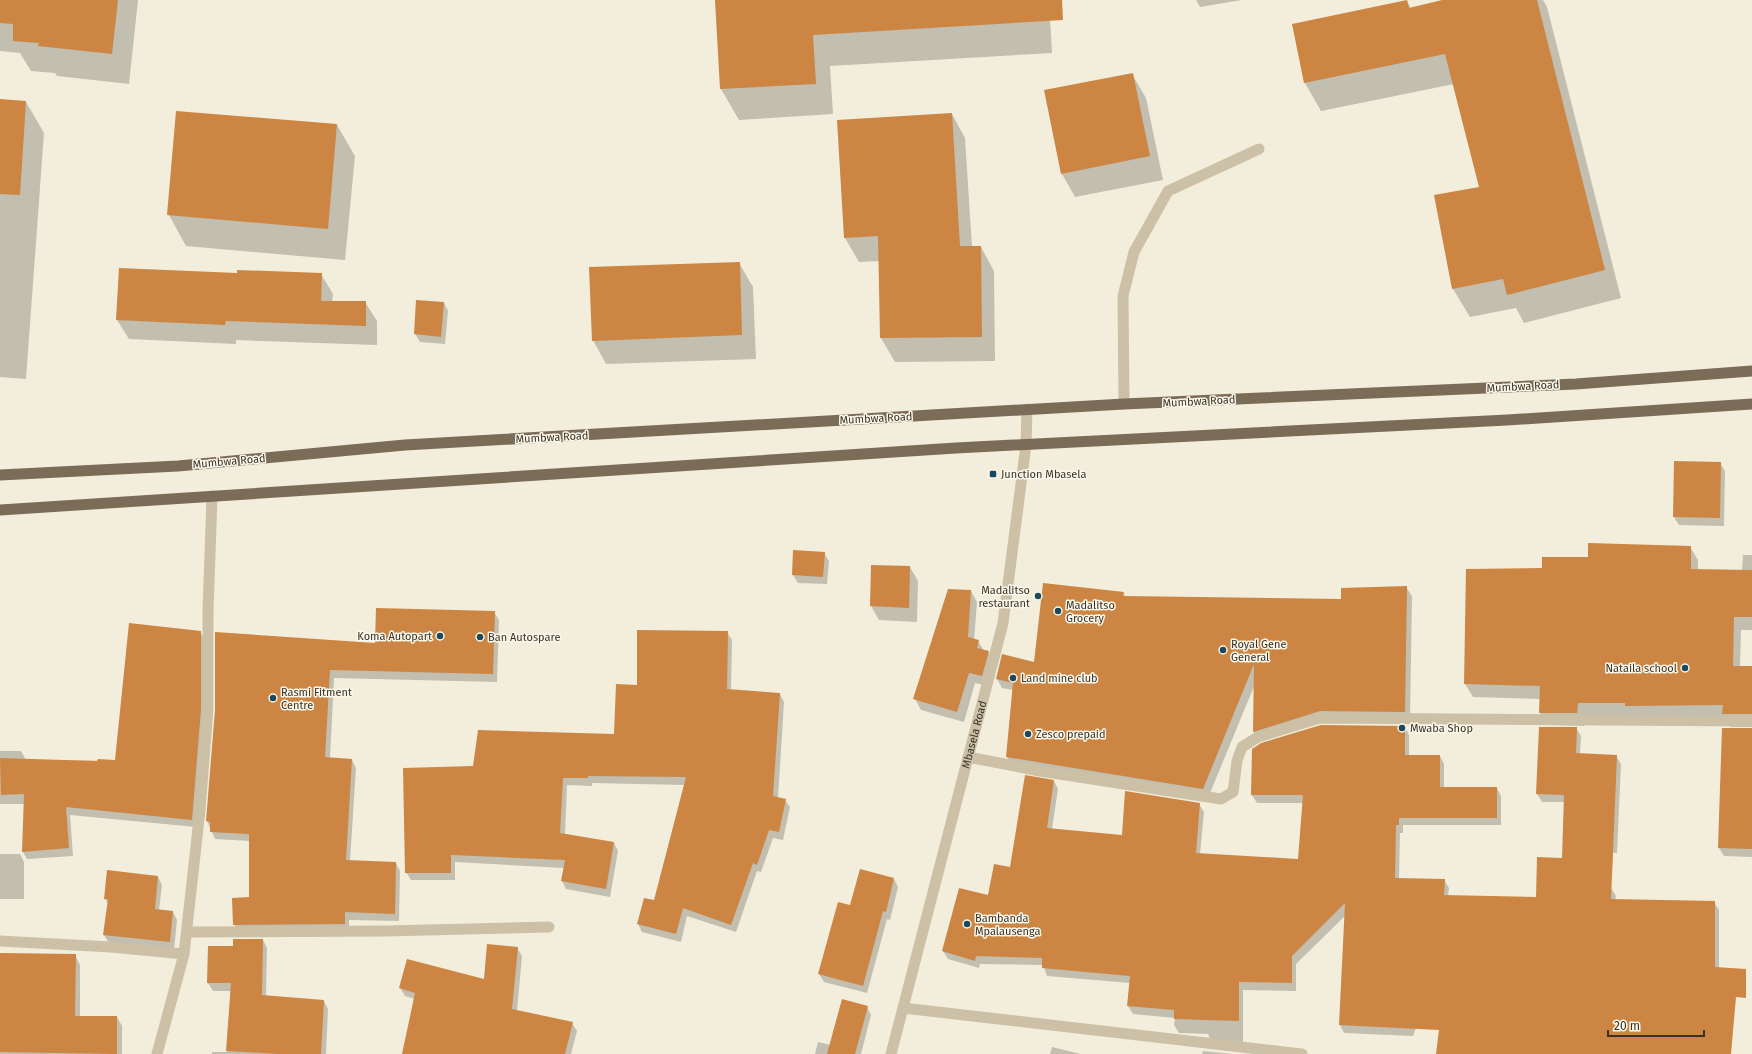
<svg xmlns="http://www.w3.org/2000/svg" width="1752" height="1054" viewBox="0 0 1752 1054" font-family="'Fira Sans',sans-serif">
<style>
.shadow{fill:#0003}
.building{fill:#cc8542}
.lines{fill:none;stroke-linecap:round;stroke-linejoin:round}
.service{stroke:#ccc1a7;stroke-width:11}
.minor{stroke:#ccc1a7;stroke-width:11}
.primary{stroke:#7b6c58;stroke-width:11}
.poi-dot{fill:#1b485c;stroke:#fbf7e9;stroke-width:1.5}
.labels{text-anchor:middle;stroke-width:3;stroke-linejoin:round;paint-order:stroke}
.street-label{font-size:11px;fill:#383128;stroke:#fbf7e9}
.poi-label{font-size:11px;fill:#383128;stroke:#fbf7e9;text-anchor:start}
</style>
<rect width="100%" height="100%" fill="#f3eedc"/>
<path class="shadow" d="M0 0H138L129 84 57 76 55 73 31 71 20 53 0 51Z
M716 0H1049L1052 53 830 66 833 114 739 120 721 89Z
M1196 0H1242L1200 7Z
M1446 0H1543L1547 7 1621 298 1524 323 1516 308 1470 317 1453 289 1481 187 1454 84 1321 111 1305 83 1293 25 1407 1 1411 9Z
M1132 74 1146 98 1163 180 1075 197 1062 174Z
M0 100 26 102 44 133 26 379 0 377Z
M177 112 337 125 355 156 345 260 186 246 169 215Z
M952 114 965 138 972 247H981L994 271 995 361 895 362 881 338 880 261 859 262 845 238 838 121Z
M739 263 753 287 756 359 606 364 593 340Z
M238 274H321L333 294 332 302H365L377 321V345L236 340V344L129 339 117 320Z
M444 303 448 311 445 344 420 342 415 334Z
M1720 463 1725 471 1724 526 1679 525 1674 517Z
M1690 547 1698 560V570L1742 571 1743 555H1752V630H1741L1740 667H1752V727H1731L1726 718 1585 716 1584 726 1548 725 1540 712 1541 699 1473 697 1465 684 1543 569 1589 558Z
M824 553 829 561 827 584 798 583 793 575Z
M910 567 918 581 917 622 879 620 871 606Z
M1406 587 1412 596 1410 720H1325L1259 740 1254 732 1255 684 1208 798 1012 766 1007 757 1013 690 1002 688 997 679 1035 663 1123 593 1126 597 1342 600Z
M971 591 977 602 974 640 978 641 984 651 988 652 994 663 988 686 975 683 964 722 921 710 915 699Z
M494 612 499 620 497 682 334 678 330 758 352 760 356 768 350 861 396 863 400 871 399 921 349 920V932H238L234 924 250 898V841L215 839 207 821 216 710 376 644Z
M200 632 205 640V717L196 827 70 815 73 856 27 859 23 852 25 804H0V751H21L26 760 116 761Z
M727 632 732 640 731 690 780 694 784 702 778 798 785 800 790 807 783 840 773 838 761 872 757 871 736 932 687 916 681 942 642 932 638 924 655 902 685 785 592 783V786L567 785 565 834 614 843 618 851 610 897 566 889 562 881 564 868 455 862V880H411L406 872 474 767 615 735 638 686Z
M1405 727 1409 735V756H1440L1444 764V788H1497L1501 796V825H1403V833H1400L1399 879 1444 880 1449 888 1448 896 1537 898 1563 859 1565 802H1542L1537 794 1576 728 1581 736 1580 755 1616 756 1621 764 1617 853H1613L1611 888 1616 896 1615 900 1714 902 1719 910V1054H1437L1440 1032V965L1413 1036 1344 1033 1340 1025 1346 915 1296 964V991L1243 990V1047L1212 1044 1208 1034 1179 1033 1174 1025 1175 1018 1133 1014 1128 1006 1130 983 1047 976 1043 965 980 964 979 968 948 959 943 951 960 889 989 897 1011 868 1054 781 1058 789 1052 829 1123 836 1199 804 1204 812 1200 854 1299 860 1303 803H1257L1252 795Z
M1752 796V857L1724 856 1719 848Z
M0 854H20L24 862V899H0Z
M158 877 162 885 159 910 173 912 177 920 174 950 109 943 104 935 109 905 105 899Z
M894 879 898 887 890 920 887 919 867 993 824 982 819 974 851 906Z
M263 940 267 948 266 997 324 1001 328 1009 326 1054H212V1052H227L231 991H213L208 983 234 947Z
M517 948 522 956 517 1011 572 1023 577 1031 571 1054H404L415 999 405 996 400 988 485 981Z
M75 955 80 965V1017H117L122 1026V1054H0V963Z
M867 1007 871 1015 861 1054H815L818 1042 831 1045Z
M1052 1047 1081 1054H1050Z
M1203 1051 1232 1054H1202Z"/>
<path class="building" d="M0 0H118L112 54 38 46 39 43 13 41V24L0 23Z
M715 0H1062L1063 20 813 35 816 84 720 89Z
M1407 0 1409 8 1442 0H1537L1605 270 1507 295 1503 279 1452 289 1434 195 1479 187 1445 54 1304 83 1292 24Z
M1133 73 1150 156 1061 174 1044 90Z
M0 99 26 101 20 195 0 194Z
M176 111 337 124 328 229 167 215Z
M952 113 960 246H981L982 337 880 338 878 236 844 238 837 120Z
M740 262 742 335 592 341 589 267Z
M119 268 237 273V270L322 273 321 301H366V326L226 321 225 325 116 320Z
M416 300 444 302 441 337 414 334Z
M1674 461 1721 462 1720 518 1673 517Z
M1588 543 1691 546V569L1752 570V617H1734L1733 666H1752V714H1722L1723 705 1625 706V703H1578L1577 713H1539L1540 686 1464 684 1466 569 1542 568V557H1588Z
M793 550 825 552 823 577 792 575Z
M871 565 910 566 909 608 870 606Z
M1043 583 1124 592 1123 596 1341 599V588L1407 586 1405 712 1320 711 1253 732 1254 664 1203 789 1006 757 1013 683 996 679 1002 654 1034 662Z
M948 589 971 590 968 637 979 640 977 648 989 651 982 676 969 673 957 712 913 699Z
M376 608 495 611 493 674 330 670 325 757 352 759 346 860 396 862 395 914 345 912V924L233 925 232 898 249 897V834L210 832V822L206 821 215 710V632L375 643Z
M129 623 201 631V709L192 820 66 807 69 848 22 852 24 794 1 795 0 758 97 761 98 759 115 760Z
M637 630 728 631 727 689 780 693 773 796 786 799 779 832 769 830 757 865 753 863 731 925 683 908 676 934 637 924 644 898 654 900 686 777 588 776V778H563L560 833 614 842 606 889 561 881 565 860 451 855V873H405L403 768 473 766 478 730 614 734 616 684 637 685Z
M1321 725 1405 726V755H1440V787H1497V818H1399V825H1396L1395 878 1445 879 1444 895 1536 897 1537 857 1562 858 1564 795 1536 794 1539 727H1577L1576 753 1617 755 1611 899 1715 901V967L1746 969V998L1736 997 1731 1054H1436L1439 1030 1339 1025 1345 903 1292 956V983L1239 982V1021L1174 1019V1010L1127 1006 1130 976 1042 968V958L976 956 975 961 942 951 959 888 988 895 994 864 1010 867 1025 775 1054 780 1047 828 1122 835 1125 791 1200 803 1196 853 1298 859 1303 795H1251L1252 749 1261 743Z
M1722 728H1752V849L1718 848Z
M860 869 894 878 886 912 883 911 863 986 818 974 838 902 850 905Z
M107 870 158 876 155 909 173 911 170 942 103 935 108 899H104Z
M233 939H263L262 995 324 1000 321 1054H279L226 1051 231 983H207L208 946H233Z
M487 944 518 947 512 1009 573 1022 565 1054H402L415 993 399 988 407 959 484 979Z
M0 953 76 954 75 1016H117V1054L0 1052Z
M842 999 868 1006 855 1054H827Z"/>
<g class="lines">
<path class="service" d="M1124 404 1123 296 1134 252 1168 191 1259 149"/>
<g class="minor">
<path d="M968 757 1040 771 1221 799 1233 792 1237 761 1242 747 1258 737 1320 718 1752 721"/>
<path d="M187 932 386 931 549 927"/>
<path d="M0 941 111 947 184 954 200 810 208 709V611L212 496"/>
<path d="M903 1008 1302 1054"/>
<path d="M157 1054 184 954"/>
<path id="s1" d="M891 1054 1003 623 1026 445 1027 409"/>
</g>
<path class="primary" d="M0 475 178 466 405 445 1124 404 1576 384 1752 371
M0 510 956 448 1507 420 1752 404"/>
</g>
<g class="poi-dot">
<rect x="989" y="470" width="8" height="8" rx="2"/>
<circle cx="1038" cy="596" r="4"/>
<circle cx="1058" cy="611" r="4"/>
<circle cx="440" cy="636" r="4"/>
<circle cx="480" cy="637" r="4"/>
<circle cx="1223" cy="650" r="4"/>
<circle cx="1685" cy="668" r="4"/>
<circle cx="1013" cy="678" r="4"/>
<circle cx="273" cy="698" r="4"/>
<circle cx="1402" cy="728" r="4"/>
<circle cx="1028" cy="734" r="4"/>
<circle cx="967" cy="924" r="4"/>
</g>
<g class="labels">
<g class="street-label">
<text transform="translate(1523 386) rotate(-3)" y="4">Mumbwa Road</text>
<text transform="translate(1199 401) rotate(-3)" y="4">Mumbwa Road</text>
<text transform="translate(876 418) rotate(-3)" y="4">Mumbwa Road</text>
<text transform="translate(552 437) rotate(-3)" y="4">Mumbwa Road</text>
<text transform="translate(229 461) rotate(-5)" y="4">Mumbwa Road</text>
<text dy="4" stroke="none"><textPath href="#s1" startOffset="330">Mbasela Road</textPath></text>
</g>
<g class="poi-label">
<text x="1001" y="478">Junction Mbasela</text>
<text x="1030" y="594" text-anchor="end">Madalitso<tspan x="1030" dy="13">restaurant</tspan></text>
<text x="1066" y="609">Madalitso<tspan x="1066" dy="13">Grocery</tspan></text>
<text x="432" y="640" text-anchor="end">Koma Autopart</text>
<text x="488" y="641">Ban Autospare</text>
<text x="1231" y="648">Royal Gene<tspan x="1231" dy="13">General</tspan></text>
<text x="1677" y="672" text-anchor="end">Nataila school</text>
<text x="1021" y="682">Land mine club</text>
<text x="281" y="696">Rasmi Fitment<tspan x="281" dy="13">Centre</tspan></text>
<text x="1410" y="732">Mwaba Shop</text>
<text x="1036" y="738">Zesco prepaid</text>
<text x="975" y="922">Bambanda<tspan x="975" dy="13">Mpalausenga</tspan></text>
</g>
</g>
<path d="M1608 1030v6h96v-6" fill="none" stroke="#383128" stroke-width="2"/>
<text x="1614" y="1030" font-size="12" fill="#383128" stroke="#fbf7e9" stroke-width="3" paint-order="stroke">20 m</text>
</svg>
